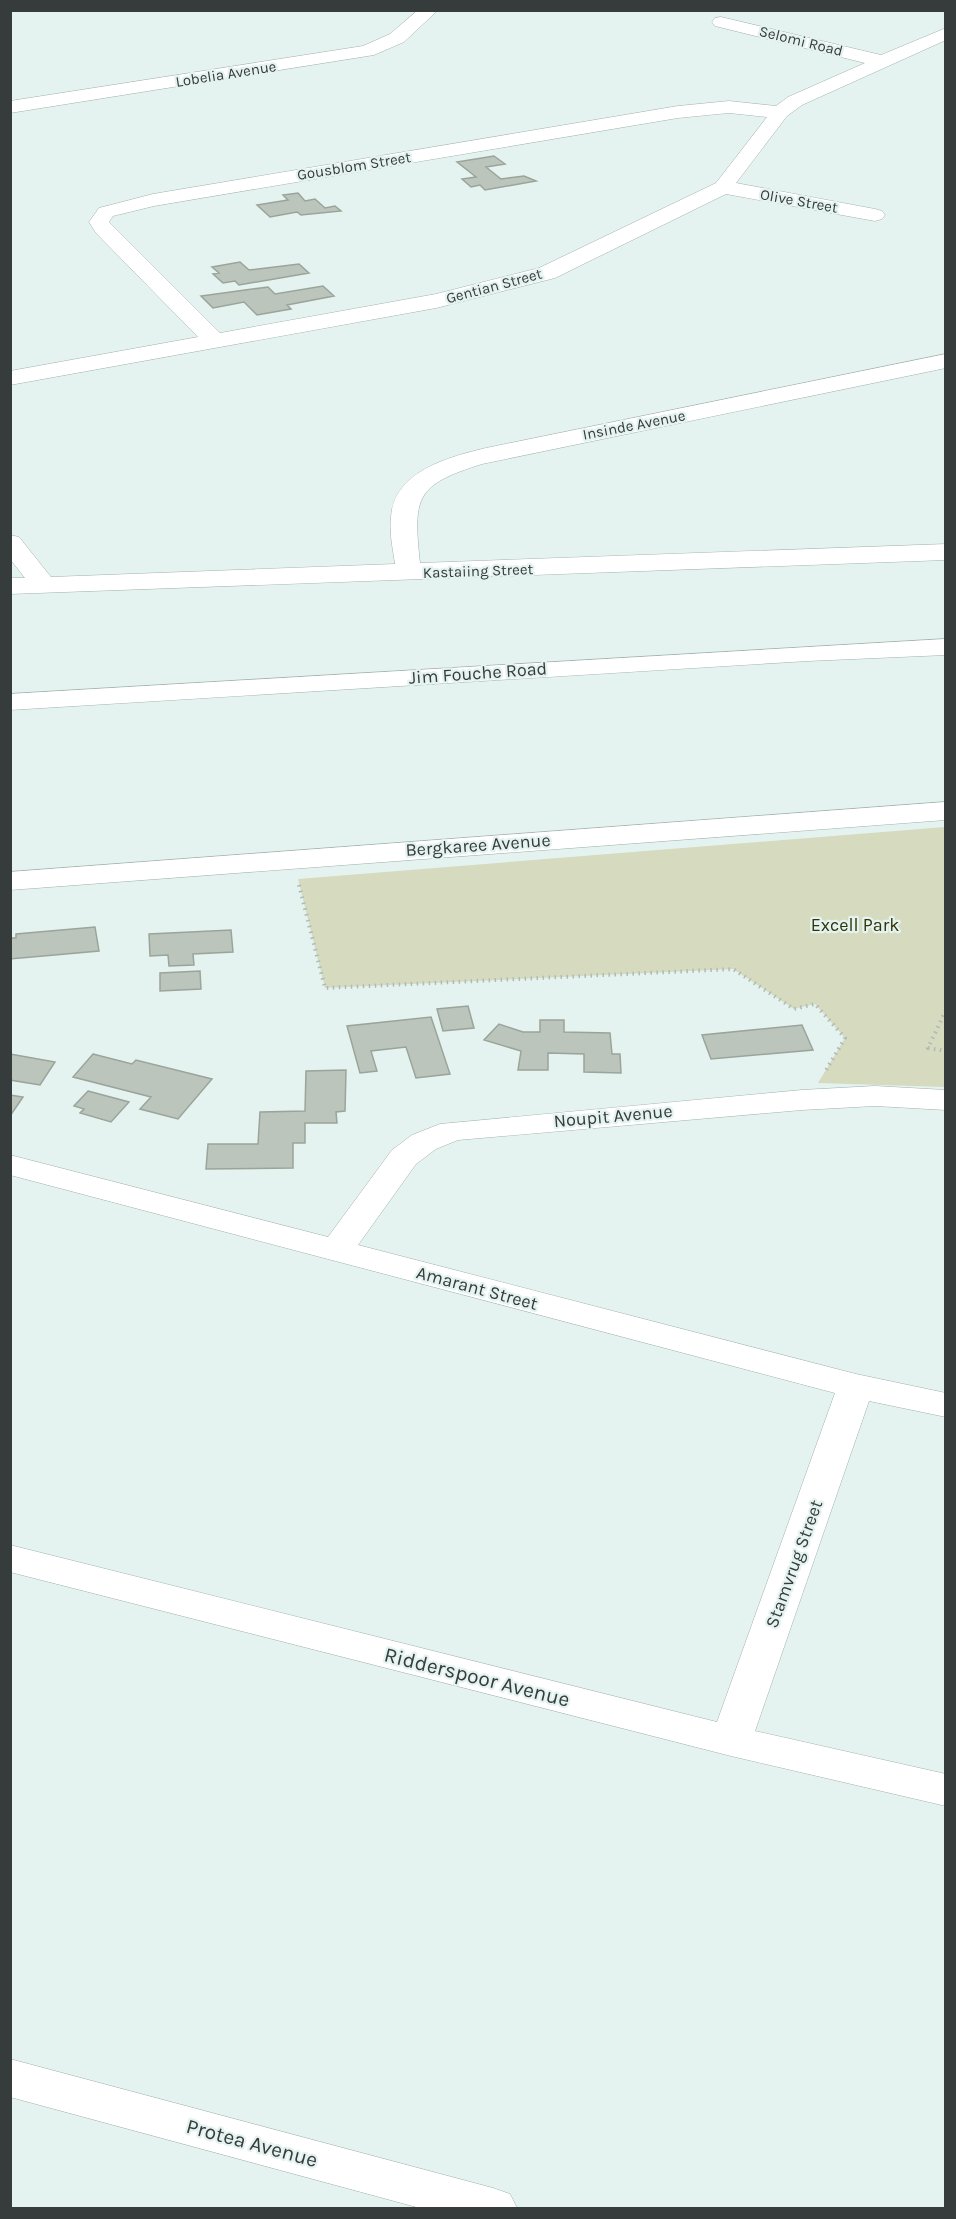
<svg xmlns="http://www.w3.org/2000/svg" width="956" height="2219" viewBox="0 0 956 2219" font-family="Karla,sans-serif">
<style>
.green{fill:#d6dabf}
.building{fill:#bbc5bc;stroke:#9aa49b;stroke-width:1.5}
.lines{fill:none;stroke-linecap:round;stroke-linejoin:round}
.minor-casing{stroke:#a3b1ae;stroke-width:1}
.path{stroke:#adbab7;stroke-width:4;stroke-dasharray:1.5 4.5;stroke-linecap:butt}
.minor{fill:#fff;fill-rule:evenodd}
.labels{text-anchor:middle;stroke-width:4.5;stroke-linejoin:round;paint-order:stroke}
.far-street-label{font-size:15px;fill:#363c3b;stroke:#e4f3f0}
.street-label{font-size:18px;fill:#363c3b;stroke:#e4f3f0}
.park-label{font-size:18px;fill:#313405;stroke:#e4f3f0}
.near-street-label{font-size:21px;fill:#363c3b;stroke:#e4f3f0}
</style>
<rect width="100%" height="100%" fill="#e4f3f0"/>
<path class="green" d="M945 827V1087L818 1083 845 1038 815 1004 794 1009 733 969 325 988 298 879Z"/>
<path class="building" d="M494 156 505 164 486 167 501 179 524 176 536 181 485 190 480 185 471 187 462 179 476 177 457 162Z
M298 193 305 201 315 199 325 208 335 206 341 211 301 215 297 212 270 217 257 205 288 200 283 195Z
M240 262 249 270 299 264 309 273 239 285 235 281 223 283 213 274 219 273 212 267Z
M323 286 334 296 287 305 291 309 257 315 244 302 213 308 201 296 268 287 275 294Z
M95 927 99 951 10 959V938H16V934Z
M231 930 233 952 193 954 194 965 169 966 168 955 150 956 149 934Z
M200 971 201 989 160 991V973Z
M468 1006 474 1028 443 1031 437 1009Z
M431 1017 450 1074 416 1078 406 1047 371 1051 377 1071 360 1073 347 1026Z
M540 1020H564V1032L610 1033 612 1054H620L621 1073 584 1072V1054L548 1053V1070H518L521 1051 484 1040 499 1024 523 1032H540Z
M802 1025 813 1050 711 1059 702 1035Z
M10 1054 55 1062 40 1085 10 1080Z
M93 1054 132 1064 136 1060 212 1079 178 1119 140 1109 151 1097 73 1077Z
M346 1070 345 1111 336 1112 337 1123H305V1143H293V1168L206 1169 208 1144H258L260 1112 305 1111 306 1071Z
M88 1091 129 1102 111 1122 80 1113 84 1109 74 1106Z
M10 1095 23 1097 10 1116Z"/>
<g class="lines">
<g class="minor-casing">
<path id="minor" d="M418 10H438L404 42 374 55 10 113V101L363 46 390 34Z
M721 17 881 55 946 28V40L802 105 787 116 736 183 875 209 882 211 885 215 882 219 875 221 726 194 555 278 436 308 10 385V371L198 337 96 233 89 222 99 208 153 194 678 106 729 101 776 106 788 97 865 63 715 26 712 22 715 18ZM729 113 767 117 716 183 539 268 436 294 220 333 109 222 113 216 154 206 678 118Z
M946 354V368L482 464C415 485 413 497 420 563L946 544V560L10 594V578H25L10 559V535L19 537 51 577 395 564C393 549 389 533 391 517 394 471 449 457 486 448Z
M946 639V655L808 661 10 710V694Z
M946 802V820L10 890V872Z
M875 1086 946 1090V1110L875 1106 802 1110 458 1140 436 1149 416 1164 358 1245 856 1374 946 1393V1417L869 1401 755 1731 946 1774V1806L731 1756 10 1572V1545L717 1722 835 1393 10 1175V1155L328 1237 392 1150 412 1135 440 1124 802 1090Z
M10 2059 493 2188 510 2194 517 2208H420L10 2097Z"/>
</g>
<path class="path" d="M299 885 325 988 733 969 794 1009 815 1004 845 1038 825 1072
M946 1010 928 1048 946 1051"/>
<use href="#minor" class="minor"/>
</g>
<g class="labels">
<g class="far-street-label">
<text transform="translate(801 41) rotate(14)" y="5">Selomi Road</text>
<text transform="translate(226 74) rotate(-9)" y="5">Lobelia Avenue</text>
<text transform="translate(354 166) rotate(-9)" y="5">Gousblom Street</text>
<text transform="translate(799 201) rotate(10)" y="5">Olive Street</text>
<text transform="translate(494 286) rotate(-15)" y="5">Gentian Street</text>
<text transform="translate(634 425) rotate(-11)" y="5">Insinde Avenue</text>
<text transform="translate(478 571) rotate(-2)" y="5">Kastaiing Street</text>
</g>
<g class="street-label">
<text transform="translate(478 673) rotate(-4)" y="6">Jim Fouche Road</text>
<text transform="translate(478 845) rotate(-4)" y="6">Bergkaree Avenue</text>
<text transform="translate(613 1116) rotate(-5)" y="6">Noupit Avenue</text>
<text transform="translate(477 1288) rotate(15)" y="6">Amarant Street</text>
<text transform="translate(794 1564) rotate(-70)" y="6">Stamvrug Street</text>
</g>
<g class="park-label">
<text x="855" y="931">Excell Park</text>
</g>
<g class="near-street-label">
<text transform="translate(477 1677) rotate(14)" y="7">Ridderspoor Avenue</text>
<text transform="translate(252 2143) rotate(15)" y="7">Protea Avenue</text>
</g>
</g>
<rect width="956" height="2219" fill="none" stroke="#363c3b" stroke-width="24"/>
</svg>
